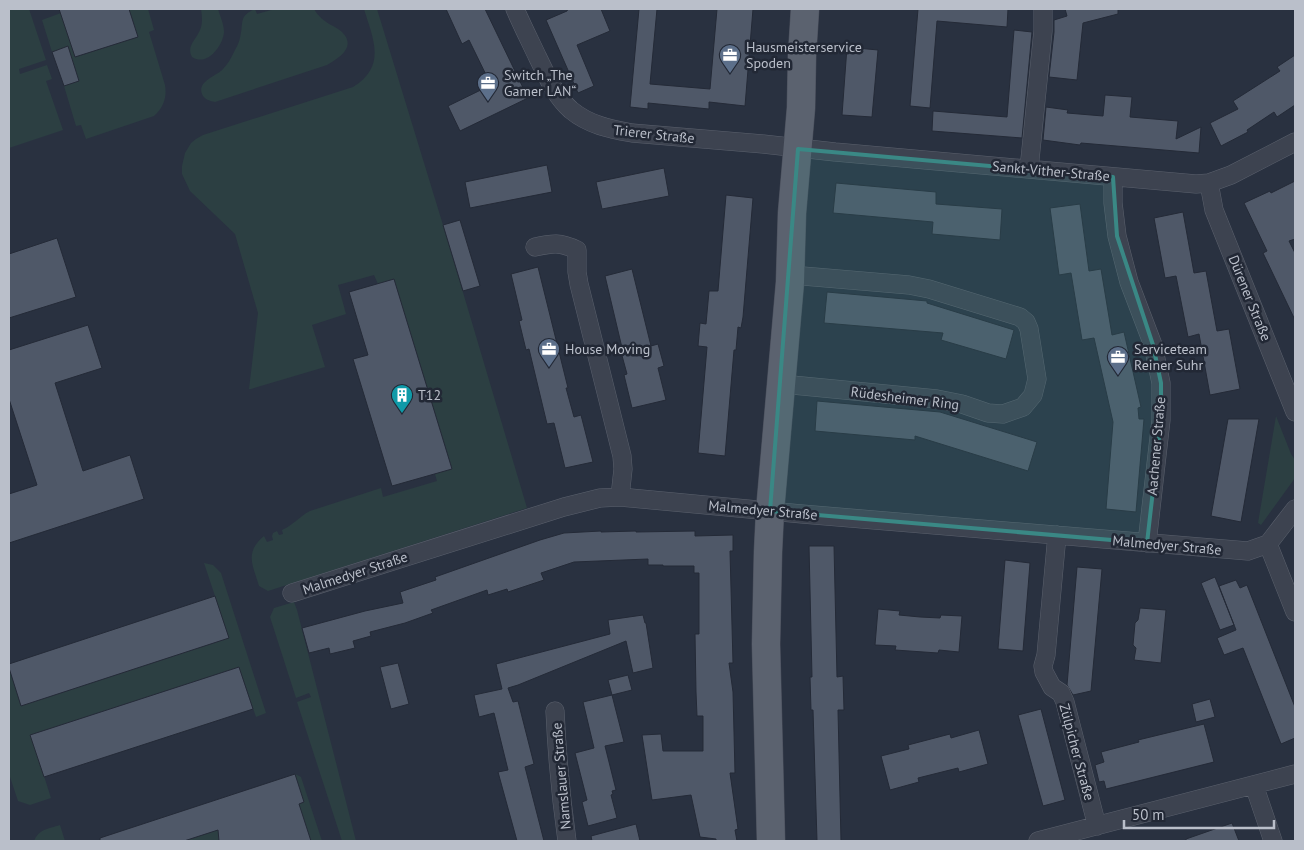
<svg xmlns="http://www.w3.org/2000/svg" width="1304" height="850" viewBox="0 0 1304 850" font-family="'PT Sans',sans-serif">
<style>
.green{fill:#2c3f42}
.building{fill:#4f5868;stroke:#242a37}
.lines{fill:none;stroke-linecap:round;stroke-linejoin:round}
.minor-casing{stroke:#5b616d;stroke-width:19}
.primary-casing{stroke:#474c59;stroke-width:29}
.minor{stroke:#3d4350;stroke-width:18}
.primary{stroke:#5b626f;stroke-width:28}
.marked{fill:#3a8885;fill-opacity:0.2;stroke:#3a8885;stroke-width:4;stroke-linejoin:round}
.labels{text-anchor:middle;stroke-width:5;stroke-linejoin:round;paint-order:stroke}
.poi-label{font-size:14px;fill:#babfca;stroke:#222835;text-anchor:start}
.street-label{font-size:14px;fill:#babfca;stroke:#222835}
</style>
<rect width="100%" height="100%" fill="#293140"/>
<path class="green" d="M9 9H29L46 60 19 69 20 74 47 65 52 79 46 81 63 130 9 148Z
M129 9H148L154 30 149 32 165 85C167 97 164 107 154 116L86 139 81 125 76 126 64 86 79 81 68 47 52 52 42 20 61 13 76 57 138 37Z
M201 9H218C220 16 224 24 224 32 223 46 207 67 192 57 186 46 196 40 200 30 203 23 202 16 201 9Z
M255 9 257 14 275 9H314C318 16 324 21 331 25 335 27 339 29 342 32 357 47 339 58 327 65L215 102C209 101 204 99 202 94 197 81 217 76 223 69 228 64 231 58 234 52 236 48 239 43 240 38 244 23 238 16 255 9Z
M364 9H377L443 225 527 508 268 591 259 586C253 565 244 553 264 536L267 542 273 540 272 536 273 533 277 531 279 535 283 534 282 530C292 526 300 516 310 511L381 488 383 497 437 481 435 474 452 468 394 279 378 284 374 275 338 285 346 314 312 325 325 367 251 389H249L258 313 235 234 190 191 182 174V166L185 153 191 143 196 139 203 135 353 87C387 66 373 39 364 9Z
M1276 416 1291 454 1295 460V478L1261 525 1258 523Z
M204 563 213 565 221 573 266 713 256 717 239 667 31 735 51 798 30 805 18 801 9 774V668L21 706 229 638Z
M294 602 297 610 356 841H342L297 702 311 697 309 693 296 698 270 617 274 608Z
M295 774 301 777 322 841H311L308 832 280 841H184L303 802Z
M60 825 65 841H34C39 829 48 829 60 825Z"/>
<path class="building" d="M59 9H129L138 37 75 57Z
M446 9H485L528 98 460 131 448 106 491 85 469 40 462 44Z
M568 9H601L610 31 577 45 594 86 578 93 546 20 567 11Z
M639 9H657L650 84 710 89 717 9H753L745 106 709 102V109L648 103V109L630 107Z
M918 9H1008L1007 27 937 21 930 108 910 106Z
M1065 9H1118V14L1083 23 1077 80 1049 77 1054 32V20L1067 16Z
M1014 30 1032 32 1022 138 932 131 933 111 1007 117Z
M68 46 79 81 64 86 52 52Z
M847 47 878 50 872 117 842 115Z
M1295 55V105L1277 117 1274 112 1247 130 1248 132 1221 146 1210 123 1238 109 1233 101 1280 71 1277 67Z
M1105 95 1132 97 1130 117 1178 121 1176 139 1201 127 1199 153 1081 143 1080 145 1043 140 1046 107 1068 110 1067 113 1103 116Z
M547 165 552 192 470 208 465 182Z
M664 168 669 196 602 209 596 182Z
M1295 181V239L1289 241 1295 253V320L1263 253 1267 251 1244 203 1270 191 1271 193Z
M836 183 936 192V204L1002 209 1000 240 932 234 933 222 833 213Z
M726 195 753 198 743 317 741 328 738 327 736 350H734L725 456 698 453 707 347 698 346 700 323 706 324 709 291H718Z
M1080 204 1089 271 1101 269 1112 335 1124 332 1141 407 1138 408 1139 419H1144L1136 512 1106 509 1113 422 1094 338 1082 340 1071 273 1059 275 1050 208Z
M1183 212 1194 273 1206 271 1217 331 1229 329 1240 389 1210 395 1199 334 1188 337 1176 276 1165 278 1154 218Z
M460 220 480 286 463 291 443 225Z
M57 238 76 297 9 318V254Z
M538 267 568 388H566L574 417 581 415 593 462 565 468 554 423 547 424 529 349 526 350 519 321 522 320 511 274Z
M632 269 651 346 658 344 664 366 658 368 666 400 632 408 624 375 627 374 621 352H623L605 276Z
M394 279 452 469 392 486 353 359 368 355 349 292Z
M827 292 927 301V303L1014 330 1006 359 941 340 943 333 824 323Z
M88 325 102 368 55 383 83 471 130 455 144 499 9 543V494L37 485 9 399V350Z
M817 401 940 412 1037 442 1028 471 915 436V440L815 431Z
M1228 419H1259L1241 522 1211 516Z
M601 531V532L636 531V532L695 531V536L733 535V551H730L733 663H729L733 692 735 773H730L738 829 735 830 737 841H716V839L700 837 691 795 652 800 642 735 661 734 663 751H703V716H697L696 692 695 634H699V573H694V566H663V565H648V559L574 562 541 573 544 580 508 592 507 589 488 595 487 590 431 610 433 613 405 623 370 632 371 636 353 641 355 648 330 654 329 648 309 653 302 628 365 611 403 603 400 592 436 580 435 577 540 540 564 533Z
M809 546H834L837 677 843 676 844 710H838L841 841H817L813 710H811L810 677H812Z
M1005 560 1030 563 1023 651 998 649Z
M1077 567 1102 569 1091 691 1073 695 1067 685Z
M1215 577 1234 625 1220 630 1201 583Z
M1236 580 1240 588 1247 585 1295 707V738L1281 744 1243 648 1224 655 1217 638 1236 630 1219 586Z
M215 596 229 638 21 706 9 668V664Z
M1140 608 1166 610 1161 663 1134 660 1136 648 1133 645 1135 623 1138 620Z
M878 609 900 611 899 615 920 617 940 618 941 615 962 616 959 652 939 650 938 653 895 650 896 646 875 645Z
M643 615 645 623H646L653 668 633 673 626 641 518 685 508 688 513 702 518 701 534 764 525 767 544 841H517L498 772 508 770 494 713 479 717 474 695 502 689 496 664 610 634 608 620Z
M398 663 409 704 391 709 380 667Z
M239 667 253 709 44 777 30 735Z
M628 675 632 690 612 695 608 680Z
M612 695 624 742 605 746 616 790 612 791 613 794 611 795 617 818 588 826 582 802 587 800 575 753 594 748 583 702Z
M1210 699 1215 717 1196 722 1192 704Z
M1041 709 1065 800 1043 806 1018 715Z
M1204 724 1214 762 1106 789 1104 781 1099 782 1095 765 1104 762 1101 752 1139 742 1138 740Z
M979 730 988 764 959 772 958 768 918 778 919 782 890 790 881 756 909 749 908 745 950 734 951 738Z
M295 774 304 802 299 804 311 841H219L218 830 184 841H100V838Z
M1232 823 1239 841H1186V839Z
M636 824 640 841H592L591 836Z"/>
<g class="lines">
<g class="minor-casing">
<path id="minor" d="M515 9C522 25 530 41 538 58 547 76 555 96 571 110 589 125 610 129 632 133L763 144 835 152 1196 184 1209 183 1231 175 1295 142
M1029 169 1043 31V9
M1113 177V203L1117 236 1129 282 1153 345 1161 383V420L1147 543
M1209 183 1214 210 1295 412
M535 247C553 243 560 242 577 250V272L579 284 622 456 623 469 620 497
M782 384 937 399 962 404 988 413 1003 414 1023 407 1033 395 1037 379 1029 329 1026 322 1020 317 929 289 909 285 791 275
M1057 535 1046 655 1043 666 1044 672 1052 687 1061 693 1065 702 1097 826
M1268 544 1295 612
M292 593 564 507 600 498 620 497 802 514 1248 551 1268 544 1295 509
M555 711C557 755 561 798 567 841
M1254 785 1273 841
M1038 841 1295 774"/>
</g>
<g class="primary-casing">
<path id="primary" d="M771 841 766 644 768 552 770 511 790 282 792 213 801 108 802 56 805 9"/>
</g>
<use href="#minor" class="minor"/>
<use href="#primary" class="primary"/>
</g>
<path class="marked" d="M798 149 1113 177 1117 236 1153 345 1161 383V420L1147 543 770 511Z"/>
<defs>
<g id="office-pin" transform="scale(1.125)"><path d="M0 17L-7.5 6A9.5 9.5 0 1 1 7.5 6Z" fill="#5c6f8a" stroke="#222835"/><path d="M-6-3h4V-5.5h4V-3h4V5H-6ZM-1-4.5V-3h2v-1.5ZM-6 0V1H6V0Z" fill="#fff"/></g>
<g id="building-pin" transform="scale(1.125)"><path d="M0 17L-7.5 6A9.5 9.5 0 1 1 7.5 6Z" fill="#0f9aa8" stroke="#222835"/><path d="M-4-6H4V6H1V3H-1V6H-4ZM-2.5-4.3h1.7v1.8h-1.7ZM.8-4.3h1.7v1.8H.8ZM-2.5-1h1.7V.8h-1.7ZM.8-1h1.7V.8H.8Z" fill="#fff"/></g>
</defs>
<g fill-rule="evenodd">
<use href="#office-pin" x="730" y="55"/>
<use href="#office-pin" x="488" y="83"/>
<use href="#office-pin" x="549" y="349"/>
<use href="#office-pin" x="1118" y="357"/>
<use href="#building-pin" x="402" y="395"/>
</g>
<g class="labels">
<g class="poi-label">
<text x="746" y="52">Hausmeisterservice<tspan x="746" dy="16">Spoden</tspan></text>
<text x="504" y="80">Switch „The<tspan x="504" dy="16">Gamer LAN“</tspan></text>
<text x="565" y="354">House Moving</text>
<text x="1134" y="354">Serviceteam<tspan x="1134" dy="16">Reiner Suhr</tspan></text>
<text x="418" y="400">T12</text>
</g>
<g class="street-label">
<text transform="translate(654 134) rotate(6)" y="5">Trierer Straße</text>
<text transform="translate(1051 171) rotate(5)" y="5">Sankt-Vither-Straße</text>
<text transform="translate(1250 298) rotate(68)" y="5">Dürener Straße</text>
<text transform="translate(905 398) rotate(7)" y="5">Rüdesheimer Ring</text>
<text transform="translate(1156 446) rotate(-85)" y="5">Aachener Straße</text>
<text transform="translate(763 510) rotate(5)" y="5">Malmedyer Straße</text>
<text transform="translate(1167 545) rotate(5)" y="5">Malmedyer Straße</text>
<text transform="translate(355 573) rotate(-18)" y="5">Malmedyer Straße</text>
<text transform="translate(1077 752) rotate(75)" y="5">Zülpicher Straße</text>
<text transform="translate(561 776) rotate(-95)" y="5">Namslauer Straße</text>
</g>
</g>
<rect width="1304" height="850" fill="none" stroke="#babfca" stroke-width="20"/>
<path d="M1124 820v8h150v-8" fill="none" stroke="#babfca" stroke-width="2.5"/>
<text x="1132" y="820" font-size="15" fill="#babfca" stroke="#222835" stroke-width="4" paint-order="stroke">50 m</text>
</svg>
